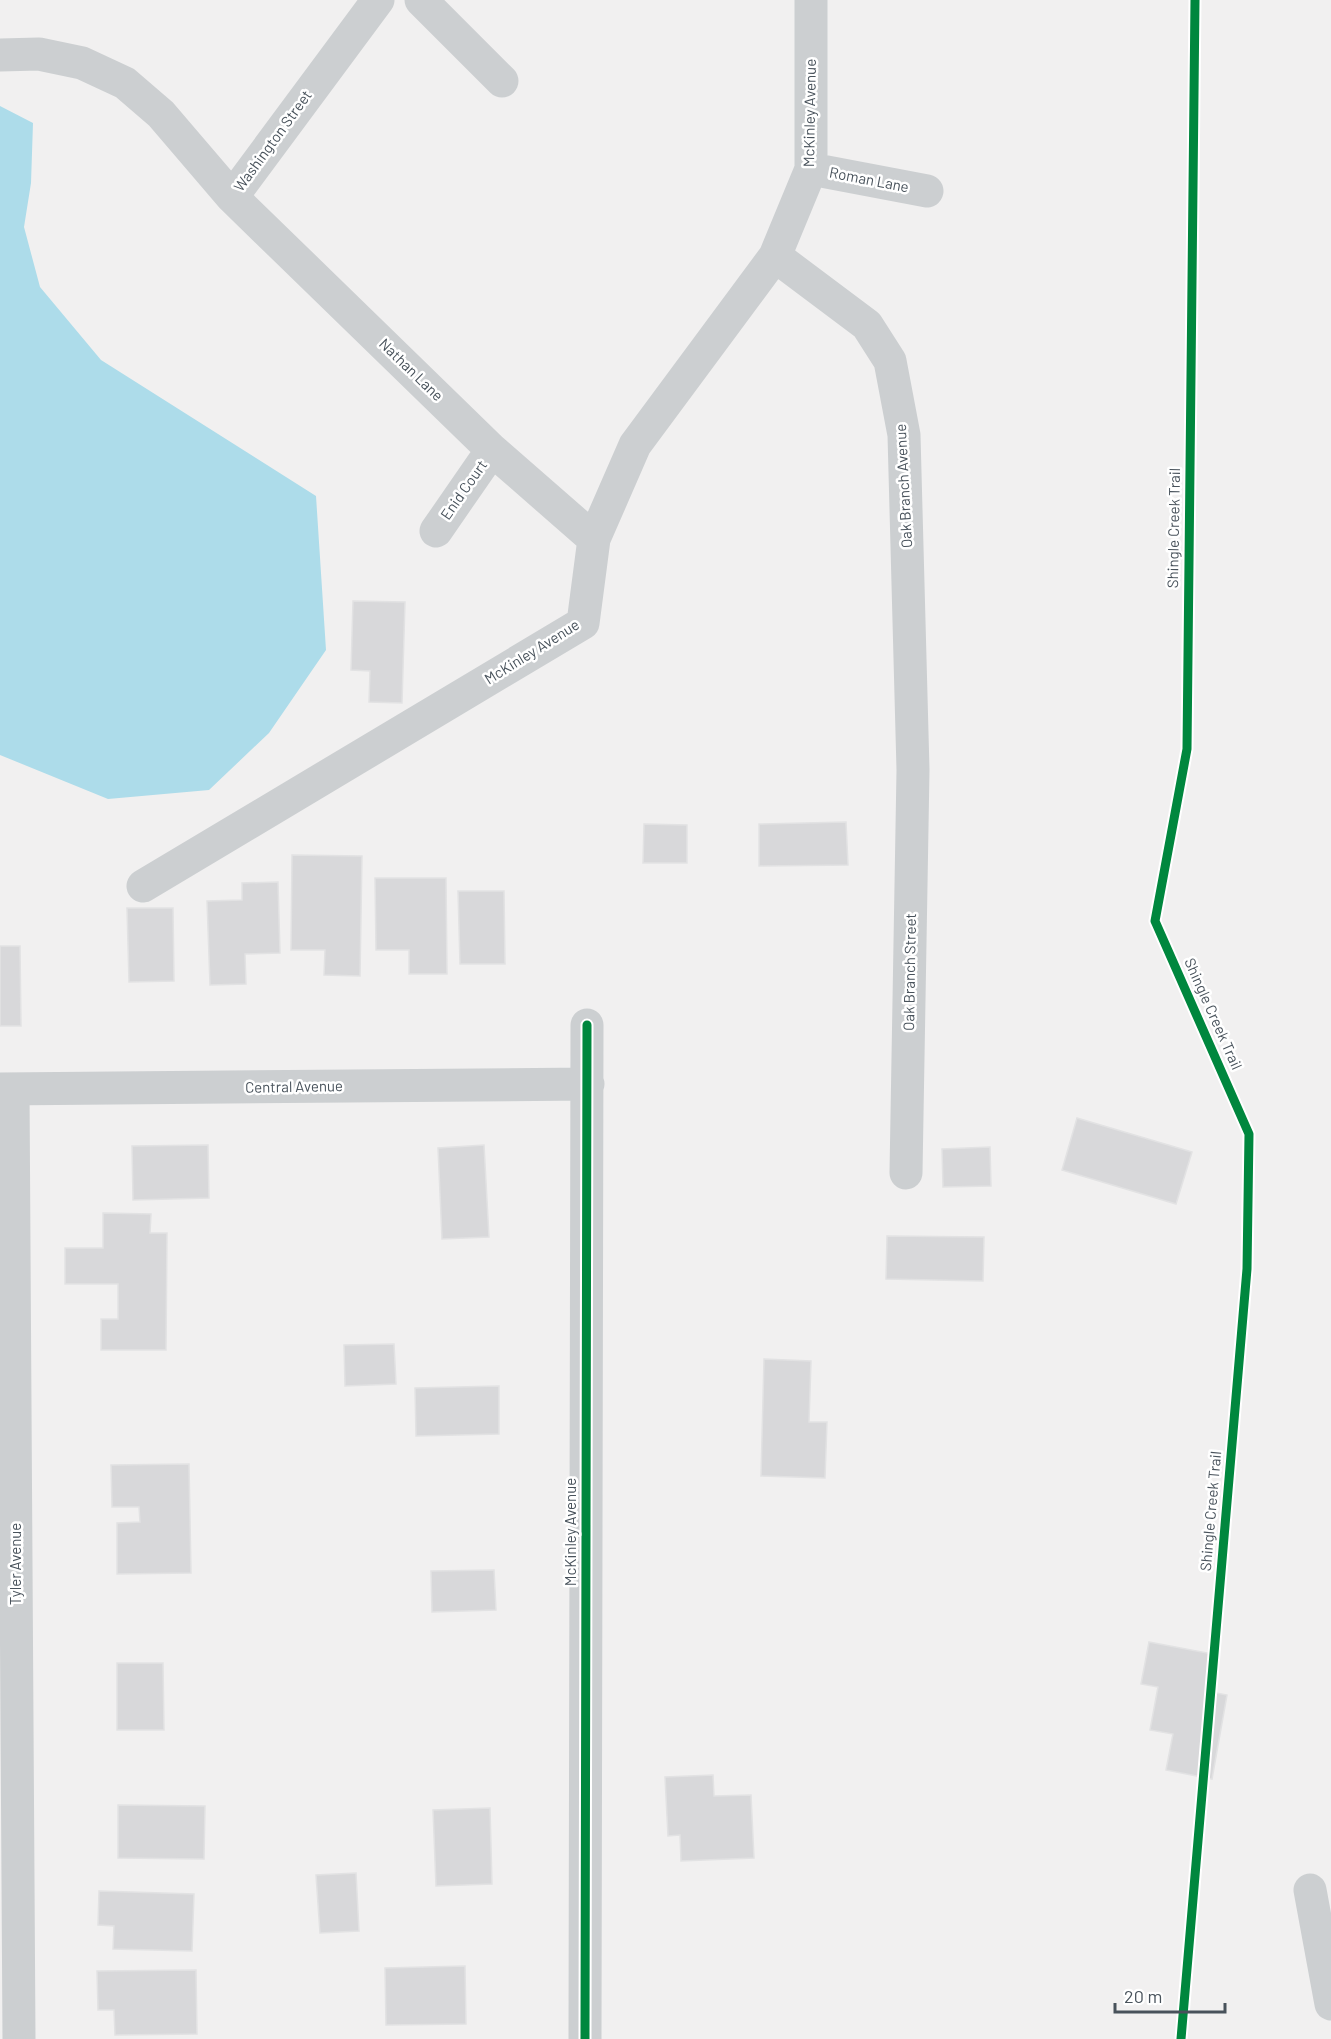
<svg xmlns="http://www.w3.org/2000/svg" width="1331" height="2039" viewBox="0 0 1331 2039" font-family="Barlow,sans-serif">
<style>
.water{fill:#addcea}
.building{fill:#d8d8da;stroke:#e2e2e3;stroke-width:1.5}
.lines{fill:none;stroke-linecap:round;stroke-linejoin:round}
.minor{stroke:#cccfd1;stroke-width:33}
.cycleway-casing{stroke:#fff;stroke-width:13}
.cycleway{stroke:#00873e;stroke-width:9}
.labels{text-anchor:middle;stroke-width:5;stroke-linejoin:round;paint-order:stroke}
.street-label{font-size:15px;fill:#48525b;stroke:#fff}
</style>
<rect width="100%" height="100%" fill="#f1f0f0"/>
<path class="water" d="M0 106 33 123 31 183 24 227 40 287 101 360 316 496 326 650 269 733 209 790 108 799 0 755Z"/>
<path class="building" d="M353 601 405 602 402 703 369 702 370 671 351 670Z
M846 822 848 865 759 866V824Z
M644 824 687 825V863H643Z
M292 855 362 856 360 976 324 975 325 950H291Z
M375 878H446L447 974H409V950H376Z
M278 882 280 953 245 954 246 984 210 985 207 901 242 900V883Z
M458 891H504L505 964H460Z
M127 908H173L174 981 129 982Z
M0 946H20L21 1026H0Z
M1077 1118 1192 1152 1176 1204 1062 1170Z
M208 1145 209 1198 133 1200 132 1146Z
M484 1145 489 1237 442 1239 438 1148Z
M990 1147 991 1186 943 1187 942 1149Z
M103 1213 151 1214 150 1233H167L166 1350H101V1319H118V1284H65V1248H103Z
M887 1236 984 1237 983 1281 886 1279Z
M394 1344 396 1384 345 1386 344 1345Z
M764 1359 811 1361 809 1422H827L825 1478 761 1476Z
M499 1386V1434L416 1436 415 1388Z
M189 1464 191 1573 117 1574V1523L140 1522 139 1507H112L111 1465Z
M494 1570 496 1610 432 1612 431 1571Z
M1149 1642 1218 1655 1211 1692 1227 1695 1212 1779 1166 1770 1173 1734 1150 1730 1158 1687 1141 1684Z
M117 1663H163L164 1730H117Z
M713 1775 714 1796 751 1795 754 1858 681 1861 680 1835 668 1836 665 1777Z
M118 1805 205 1806 204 1859 118 1858Z
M490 1808 492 1884 436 1886 433 1810Z
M356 1873 359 1931 320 1933 316 1875Z
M99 1891 194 1894 192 1951 113 1949 114 1926 98 1925Z
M465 1966 466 2024 386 2025 385 1968Z
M196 1970 197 2034 115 2035 114 2010H98L97 1971Z"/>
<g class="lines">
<path class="minor" d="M421 0 502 81
M0 55 39 54 82 63 125 83 161 114 232 197 492 450 594 539
M811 169 927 191
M232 197 378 0
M775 256 867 325 890 361 904 435 913 770 906 1173
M436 531 492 450
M143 886 583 623 594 539 635 445 775 256 811 169V0
M0 1089 588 1084
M13 1089 19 2039
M1310 1890 1331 2004
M585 2039 587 1025"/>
<g class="cycleway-casing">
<path id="cycleway" d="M585 2039 587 1025
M1181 2039 1247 1269 1249 1134 1155 921 1187 749 1195 0"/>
</g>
<use href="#cycleway" class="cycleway"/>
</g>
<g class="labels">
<g class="street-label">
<text transform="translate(810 113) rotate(-89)" y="5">McKinley Avenue</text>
<text transform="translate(273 141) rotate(-54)" y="5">Washington Street</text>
<text transform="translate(869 180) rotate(11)" y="5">Roman Lane</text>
<text transform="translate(411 370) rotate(44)" y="5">Nathan Lane</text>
<text transform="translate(904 486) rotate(-93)" y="5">Oak Branch Avenue</text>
<text transform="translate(464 490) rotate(-55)" y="5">Enid Court</text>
<text transform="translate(1174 528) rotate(-89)" y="5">Shingle Creek Trail</text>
<text transform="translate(532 652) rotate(-32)" y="5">McKinley Avenue</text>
<text transform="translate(910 972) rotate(-89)" y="5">Oak Branch Street</text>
<text transform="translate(1213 1014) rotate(66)" y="5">Shingle Creek Trail</text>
<text transform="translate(294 1087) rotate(-1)" y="5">Central Avenue</text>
<text transform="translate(1211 1511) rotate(-85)" y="5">Shingle Creek Trail</text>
<text transform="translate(571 1532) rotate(-90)" y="5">McKinley Avenue</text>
<text transform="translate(16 1564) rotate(-90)" y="5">Tyler Avenue</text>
</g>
</g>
<path d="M1115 2003v9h110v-9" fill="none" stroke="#48525b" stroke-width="3"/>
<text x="1124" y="2003" font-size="18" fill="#48525b" stroke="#ffffff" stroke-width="4.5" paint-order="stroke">20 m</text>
</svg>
